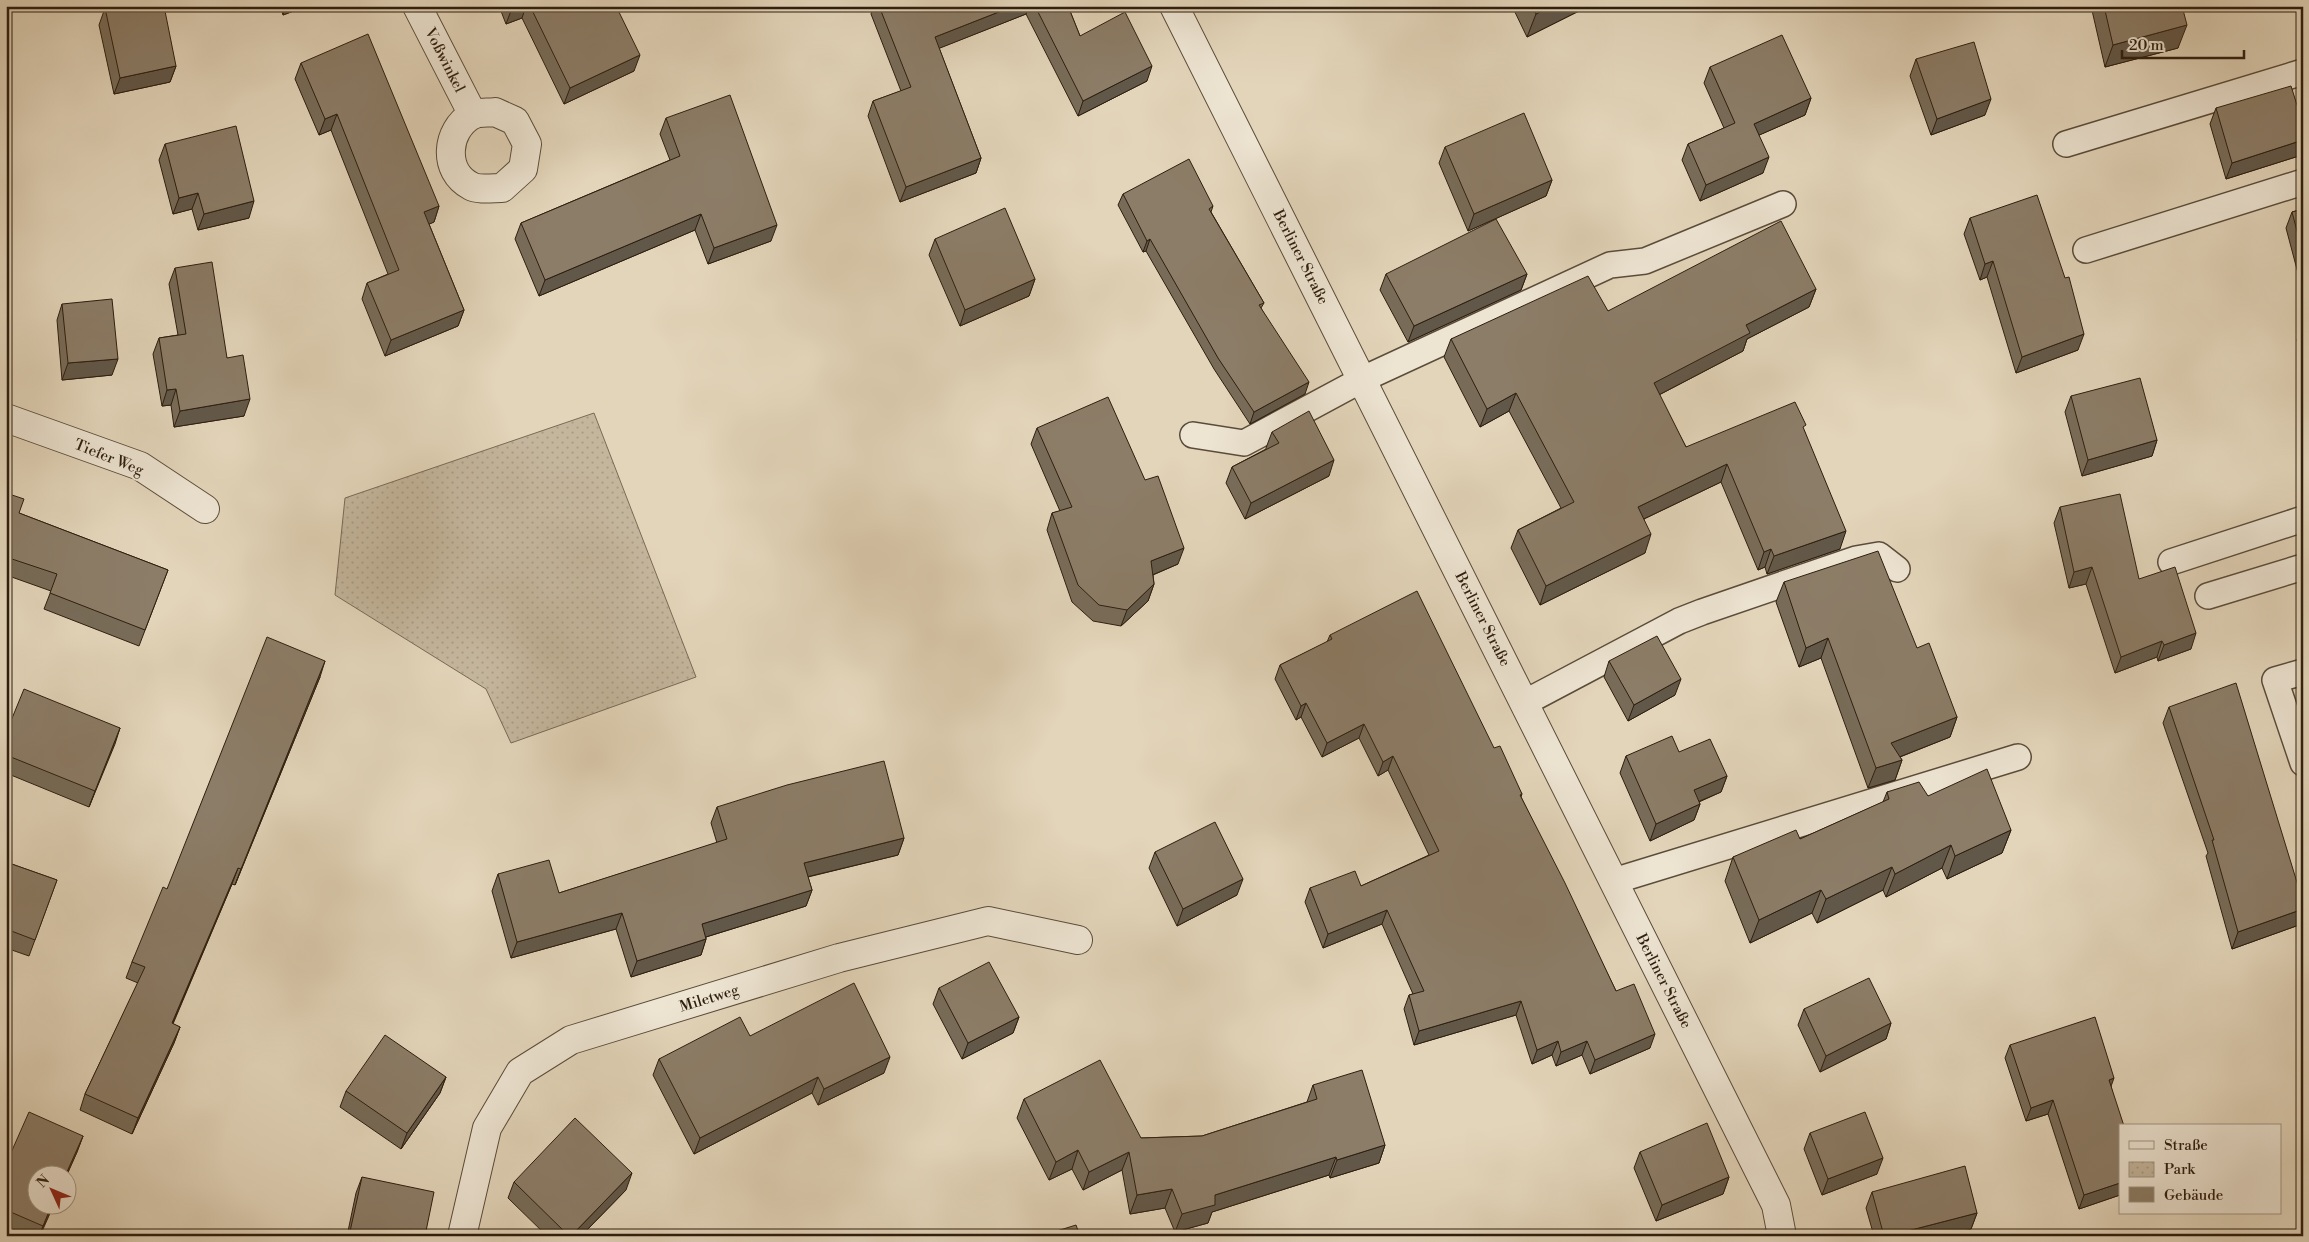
<svg xmlns="http://www.w3.org/2000/svg" width="2309" height="1242" viewBox="0 0 2309 1242" font-family="'Libre Bodoni',serif">
<style>
.park{fill:url(#park-dots);stroke:#786a56}
.lines{fill:none;stroke-linecap:round;stroke-linejoin:round}
.lane-casing{stroke:#5a4c3a;stroke-width:28}
.street-casing{stroke:#5a4c3a;stroke-width:30}
.lane{stroke:#ede4d2;stroke-width:25}
.street{stroke:#ede4d2;stroke-width:28}
.wall{fill:#786c59;stroke:#2d1e0f}
.shaded-wall{fill:#625849;stroke:#2d1e0f}
.building{fill:#8c7d68;stroke:#2d1e0f}
.labels{text-anchor:middle;stroke-width:4;stroke-linejoin:round;paint-order:stroke}
.street-label{font-size:15px;fill:#2d1e0f;stroke:#ede4d2}
</style>
<defs>
<pattern id="park-dots" width="8" height="8" patternUnits="userSpaceOnUse" patternTransform="scale(1.25)"><rect width="8" height="8" fill="#c4b69d"/><path d="M2 2h.1M6 6h.1" fill="none" stroke="#a99c86" stroke-width="1.8" stroke-linecap="round"/></pattern>
</defs>
<rect width="100%" height="100%" fill="#e3d5ba"/>
<filter id="stains"><feTurbulence type="fractalNoise" baseFrequency=".004" numOctaves="4"/><feColorMatrix values="0 0 0 0 .2 0 0 0 0 .09 0 0 0 0 .02 0 0 0 .5 -.17"/></filter>
<radialGradient id="worn" r=".72"><stop offset=".6" stop-color="#630" stop-opacity="0"/><stop offset="1" stop-color="#630" stop-opacity=".3"/></radialGradient>
<path class="park" d="M594 413 696 677 511 743 486 689 335 595 345 498Z"/>
<g class="lines">
<g class="lane-casing">
<path id="lane" d="M2066 144 2303 72
M2086 250 2303 182
M1193 435 1244 443 1363 379 1610 265 1645 261 1783 204
M2171 562 2303 519
M2208 596 2303 567
M2303 672 2275 680 2303 763
M1524 703 1679 621 1702 612 1856 559 1879 555 1897 569
M1614 881 2018 757"/>
</g>
<g class="street-casing">
<path id="street" d="M417 6 473 115
M1174 6 1776 1205 1782 1236
M495 112 515 121 527 144 523 169 502 188C493 188 478 190 471 186 442 171 446 130 472 115 477 112 488 113 495 112Z
M6 418 140 466 205 509
M462 1236 487 1128 520 1072 571 1040 839 958 988 921 1078 940"/>
</g>
<use href="#lane" class="lane"/>
<use href="#street" class="street"/>
</g>
<path class="wall" d="M280 6H307L283 15Z
M499 6H616L634 71 564 104 522 18 506 24Z
M873 6H1068L1080 36 1147 81 1078 116 1026 14 939 48 981 158 976 173 900 202 868 116 873 101 901 91 871 14Z
M1512 6H1589L1527 37Z
M2091 6H2182L2178 48 2105 67Z
M105 8 176 66 170 82 114 94 99 25Z
M1916 59 1985 115 1931 135 1910 76Z
M301 63 439 206 434 222 429 224 464 310 458 326 385 356 362 299 367 283 388 274 331 130 319 135 295 79Z
M1710 67 1811 98 1805 115 1759 135 1763 173 1700 201 1682 160 1688 144 1724 128 1704 83Z
M2216 108 2303 124V151L2302 155 2226 179 2210 124Z
M666 118 771 241 708 264 695 230 539 296 515 239 521 223 670 160 660 134Z
M165 144 249 218 198 230 192 209 173 214 159 160Z
M1445 147 1552 180 1546 196 1468 231 1439 163Z
M1123 194 1213 206 1211 212 1264 303 1261 308 1305 394 1250 424 1214 369 1146 251 1143 252 1118 205Z
M2303 209V276L2299 277 2286 228 2292 212Z
M1970 218 2078 350 2016 373 1987 277 1980 280 1964 234Z
M935 239 1035 279 1029 296 960 326 929 255Z
M175 268 227 358 244 416 174 427 171 405 162 406 153 354 159 338 178 335 169 284Z
M1386 274H1527L1521 290 1408 342 1380 290Z
M1816 289 1809 307 1747 339 1743 351 1659 395 1686 447 1804 430 1840 549 1767 574 1765 567 1758 570 1721 482 1644 519 1645 553 1540 605 1511 548 1518 530 1561 508 1509 411 1480 427 1444 357 1451 339 1608 311Z
M62 304 112 375 62 380 57 320Z
M2303 326V360L2297 340Z
M2071 396 2157 440 2152 456 2082 476 2065 412Z
M1037 428 1178 564 1153 575 1154 584 1148 601 1121 626 1093 621 1072 602 1047 530 1052 513 1060 511 1031 444Z
M1272 432 1329 476 1245 519 1226 483 1232 467 1266 449V448Z
M6 493 19 513 168 570 139 646 44 609 51 591 6 575Z
M2060 507 2139 579 2191 649 2158 661 2157 657 2115 673 2086 584 2069 588 2054 523Z
M1784 582 1917 648 1957 717 1950 737 1900 757 1902 760 1895 780 1868 788 1821 658 1799 667 1776 602Z
M1330 635 1494 748 1522 794 1521 797 1616 991 1650 1048 1590 1074 1582 1055 1556 1066 1552 1055 1532 1064 1516 1015 1414 1045 1404 1009 1409 995 1413 994 1382 924 1323 948 1305 902 1310 888 1361 886 1429 855 1388 770 1378 776 1359 738 1322 757 1301 717 1296 720 1275 679 1280 665 1327 642Z
M1609 661 1675 695 1628 721 1604 677Z
M320 677 235 885 232 884 173 1024 180 1027 174 1043 132 1134 80 1110 85 1094 138 983 126 978 132 962 167 889Z
M2169 707 2303 902V914L2299 925 2232 949 2206 856 2208 853 2163 723Z
M120 728 89 807 6 773V733Z
M1679 752 1727 776 1721 792 1699 802 1700 804 1694 820 1650 841 1620 773 1626 756Z
M1887 792 1928 796 2011 830 2002 853 1947 879 1942 868 1886 897 1883 890 1817 923 1812 913 1750 943 1725 881 1733 857 1800 839 1883 802Z
M717 807 904 838 898 855 808 877 812 890 806 906 706 937V939L701 955 631 977 616 929 511 958 492 891 498 874 559 893 717 843 711 823Z
M1155 852 1237 895 1177 926 1149 868Z
M6 862 57 880 29 956 6 948Z
M939 988 1019 1017 1013 1033 962 1059 933 1004Z
M1804 1009 1891 1023 1886 1039 1820 1072 1798 1025Z
M750 1036 884 1073 818 1105 812 1093 694 1154 653 1075 659 1059Z
M2010 1045 2111 1086 2120 1126V1195L2079 1209 2048 1114 2026 1121 2005 1058Z
M446 1077 440 1093 401 1149 340 1107 346 1091Z
M1313 1085 1385 1145 1379 1163 1330 1178 1329 1175 1212 1212 1208 1223 1175 1232 1165 1208 1130 1214 1122 1170 1083 1190 1072 1169 1049 1180 1017 1118 1024 1099 1141 1138 1202 1136 1307 1102Z
M1810 1133 1877 1174 1822 1195 1804 1149Z
M83 1136 77 1152 40 1236H23L6 1228V1164Z
M1640 1152 1729 1177 1723 1194 1656 1221 1634 1168Z
M362 1177 425 1236H347L356 1193Z
M514 1182 626 1190 581 1236H547L508 1198Z
M1872 1192 1977 1213 1971 1229 1946 1236H1874L1866 1208Z"/>
<path class="shaded-wall" d="M286 6H307L283 15Z
M516 6H526L522 18 506 24 512 8Z
M1014 6H1029L1026 14 930 52 935 37Z
M1551 6H1589L1527 37 1536 14Z
M2187 25 2178 48 2105 67 2113 45Z
M640 55 634 71 564 104 570 88Z
M176 66 170 82 114 94 120 78Z
M1152 66 1147 81 1078 116 1083 101Z
M1811 98 1805 115 1748 140 1754 124Z
M1991 99 1985 115 1931 135 1937 119Z
M337 114 331 130 319 135 325 119Z
M2303 140V151L2302 155 2226 179 2232 163Z
M1769 157 1763 173 1700 201 1706 185Z
M981 158 976 173 900 202 906 187Z
M1552 180 1546 196 1468 231 1474 214Z
M198 193 192 209 173 214 179 198Z
M254 201 249 218 198 230 204 214Z
M439 206 434 222 418 229 424 212Z
M701 214 695 230 539 296 545 280Z
M777 225 771 241 708 264 714 248Z
M1150 239 1146 251 1143 252 1147 241Z
M1993 261 1987 277 1980 280 1985 264Z
M2303 265V276L2299 277Z
M1527 274 1521 290 1408 342 1414 326Z
M1035 279 1029 296 960 326 965 310Z
M1816 289 1809 307 1747 339 1743 351 1647 401 1654 383 1746 325Z
M464 310 458 326 385 356 391 340Z
M2084 334 2078 350 2016 373 2022 357Z
M118 359 112 375 62 380 68 363Z
M1309 382 1305 394 1250 424 1254 412Z
M176 389 171 405 162 406 167 390Z
M1516 393 1509 411 1480 427 1487 409Z
M250 399 244 416 174 427 180 411Z
M2157 440 2152 456 2082 476 2088 460Z
M1334 460 1329 476 1245 519 1251 503Z
M1727 464 1721 482 1631 525 1638 507Z
M1846 531 1840 549 1767 574 1774 556Z
M1651 534 1645 553 1540 605 1546 586Z
M1184 548 1178 564 1145 578 1151 561Z
M1771 549 1765 567 1758 570 1764 552Z
M2092 567 2086 584 2069 588 2074 572Z
M1154 584 1148 601 1121 626 1127 610Z
M2196 633 2191 649 2158 661 2164 645Z
M1828 638 1821 658 1799 667 1806 648Z
M2162 641 2157 657 2115 673 2121 657Z
M325 661 320 677 235 885 241 869Z
M1681 679 1675 695 1628 721 1634 705Z
M1306 703 1301 717 1296 720 1301 706Z
M1957 717 1950 737 1884 763 1891 743Z
M1364 724 1359 738 1322 757 1327 743Z
M120 728 115 744 89 807 95 791Z
M1393 756 1388 770 1378 776 1383 762Z
M1902 760 1895 780 1868 788 1876 768Z
M1727 776 1721 792 1688 806 1694 790Z
M1700 804 1694 820 1650 841 1656 824Z
M2011 830 2002 853 1947 879 1955 856Z
M904 838 898 855 798 879 804 863Z
M1951 845 1942 868 1886 897 1895 874Z
M1892 867 1883 890 1817 923 1826 899Z
M238 868 232 884 166 1039 172 1023Z
M1243 879 1237 895 1177 926 1183 909Z
M812 890 806 906 696 940 702 924Z
M1821 890 1812 913 1750 943 1759 920Z
M2303 909V914L2299 925 2232 949 2238 932Z
M1387 910 1382 924 1323 948 1328 934Z
M622 913 616 929 511 958 517 942Z
M706 939 701 955 631 977 637 961Z
M1521 1001 1516 1015 1414 1045 1419 1031Z
M1019 1017 1013 1033 962 1059 968 1043Z
M1891 1023 1886 1039 1820 1072 1826 1056Z
M180 1027 174 1043 132 1134 138 1118Z
M1655 1034 1650 1048 1590 1074 1595 1060Z
M1558 1041 1552 1055 1532 1064 1537 1050Z
M1587 1041 1582 1055 1556 1066 1561 1052Z
M890 1057 884 1073 818 1105 824 1089Z
M446 1077 440 1093 401 1149 407 1133Z
M818 1077 812 1093 694 1154 700 1138Z
M2114 1078 2109 1092V1080Z
M2053 1100 2048 1114 2026 1121 2031 1108Z
M83 1136 77 1152 67 1174H66Z
M1385 1145 1379 1163 1330 1178 1337 1160Z
M1078 1150 1072 1169 1049 1180 1056 1162Z
M1129 1152 1122 1170 1083 1190 1089 1172Z
M1336 1157 1329 1175 1212 1212 1208 1223 1175 1232 1182 1214 1215 1195Z
M1883 1158 1877 1174 1822 1195 1828 1179Z
M632 1173 626 1190 581 1236H571Z
M1729 1177 1723 1194 1656 1221 1662 1205Z
M2120 1183V1195L2079 1209 2084 1195Z
M1172 1189 1165 1208 1130 1214 1137 1195Z
M52 1204H54L39 1236 43 1226Z
M1977 1213 1971 1229 1946 1236H1888Z"/>
<path class="building" d="M115 6H164L176 66 120 78 105 8Z
M530 6H616L640 55 570 88Z
M879 6H1014L935 37 981 158 906 187 873 101 911 87Z
M1035 6H1068L1080 36 1125 12 1152 66 1083 101Z
M1532 6H1551L1536 14Z
M2104 6H2182L2187 25 2113 45Z
M368 34 439 206 424 212 464 310 391 340 367 283 399 270 337 114 325 119 301 63Z
M1782 35 1811 98 1754 124 1769 157 1706 185 1688 144 1735 123 1710 67Z
M1974 42 1991 99 1937 119 1916 59Z
M2291 86 2303 124V140L2232 163 2216 108Z
M730 95 777 225 714 248 701 214 545 280 521 223 680 156 666 118Z
M1524 113 1552 180 1474 214 1445 147Z
M236 126 254 201 204 214 198 193 179 198 165 144Z
M1189 159 1213 206 1209 209 1264 303 1259 305 1309 382 1254 412 1218 358 1150 239 1147 241 1123 194Z
M2037 195 2065 278 2069 277 2084 334 2022 357 1993 261 1985 264 1970 218Z
M1005 208 1035 279 965 310 935 239Z
M2303 209V254L2292 212Z
M1496 219 1527 274 1414 326 1386 274Z
M1781 221 1816 289 1746 325 1750 333 1654 383 1686 447 1795 402 1806 425 1803 427 1846 531 1774 556 1771 549 1764 552 1727 464 1638 507 1651 534 1546 586 1518 530 1574 502 1516 393 1487 409 1451 339 1588 276 1608 311Z
M212 262 227 358 243 355 250 399 180 411 176 389 167 390 159 338 186 334 175 268Z
M112 299 118 359 68 363 62 304Z
M2140 378 2157 440 2088 460 2071 396Z
M1108 397 1145 480 1158 476 1184 548 1151 561 1154 584 1127 610 1099 605 1078 585 1052 513 1072 507 1037 428Z
M1309 411 1334 460 1251 503 1232 467 1279 443 1272 432Z
M6 493 24 499 19 513 168 570 145 630 50 593 57 574 6 557Z
M2120 494 2139 579 2175 567 2196 633 2164 645 2162 641 2121 657 2092 567 2074 572 2060 507Z
M1878 551 1917 648 1929 643 1957 717 1891 743 1902 760 1876 768 1828 638 1806 648 1784 582Z
M1417 591 1494 748 1500 746 1522 794 1520 795 1565 883 1616 991 1634 984 1655 1034 1595 1060 1587 1041 1561 1052 1558 1041 1537 1050 1521 1001 1419 1031 1409 995 1424 991 1387 910 1328 934 1310 888 1355 871 1361 886 1439 851 1393 756 1383 762 1364 724 1327 743 1306 703 1301 706 1280 665 1332 639 1330 635Z
M1657 636 1681 679 1634 705 1609 661Z
M267 637 325 661 241 869 238 868 172 1023 180 1027 138 1118 85 1094 145 967 132 962 163 887 167 889Z
M2236 683 2303 902V909L2238 932 2212 840H2214L2169 707Z
M24 689 120 728 95 791 6 755V733Z
M1672 736 1679 752 1710 739 1727 776 1694 790 1700 804 1656 824 1626 756Z
M884 761 904 838 804 863 812 890 702 924 706 939 637 961 622 913 517 942 498 874 549 860 559 893 727 839 717 807 787 785Z
M1987 769 2011 830 1955 856 1951 845 1895 874 1892 867 1826 899 1821 890 1759 920 1733 857 1796 830 1800 839 1889 799 1887 792 1919 782 1928 796Z
M1215 822 1243 879 1183 909 1155 852Z
M6 862 57 880 35 940 6 929Z
M989 962 1019 1017 968 1043 939 988Z
M1869 978 1891 1023 1826 1056 1804 1009Z
M854 983 890 1057 824 1089 818 1077 700 1138 659 1059 740 1017 750 1036Z
M2095 1017 2114 1078 2109 1080 2124 1126H2120V1183L2084 1195 2053 1100 2031 1108 2010 1045Z
M385 1035 446 1077 407 1133 346 1091Z
M1100 1060 1141 1138 1202 1136 1317 1099 1313 1085 1362 1070 1385 1145 1337 1160 1336 1157 1215 1195V1205L1182 1214 1172 1189 1137 1195 1129 1152 1089 1172 1078 1150 1056 1162 1024 1099Z
M29 1112 83 1136 66 1174H38V1204H52L43 1226 6 1210V1164Z
M1865 1112 1883 1158 1828 1179 1810 1133Z
M575 1118 632 1173 571 1236H569L514 1182Z
M1707 1123 1729 1177 1662 1205 1640 1152Z
M1965 1166 1977 1213 1888 1236H1884L1872 1192Z
M362 1177 434 1192 425 1236H349Z
M1076 1225 1080 1236H1041Z"/>
<g class="labels">
<g class="street-label">
<text transform="translate(445 60) rotate(63)" y="5">Voßwinkel</text>
<text transform="translate(1301 257) rotate(63)" y="5">Berliner Straße</text>
<text transform="translate(109 457) rotate(22)" y="5">Tiefer Weg</text>
<text transform="translate(1483 619) rotate(63)" y="5">Berliner Straße</text>
<text transform="translate(1664 981) rotate(63)" y="5">Berliner Straße</text>
<text transform="translate(709 998) rotate(-17)" y="5">Miletweg</text>
</g>
</g>
<rect width="2309" height="1242" fill="none" stroke="#e3d5ba" stroke-width="25"/>
<rect x="8" y="8" width="2294" height="1227" fill="none" stroke="#2d1e0f" stroke-width="2.5"/>
<rect x="12" y="12" width="2284" height="1217" fill="none" stroke="#2d1e0f"/>
<rect x="2119" y="1124" width="162" height="90" fill="#ede4d2" stroke="#a09584"/>
<rect x="2129" y="1141" width="25" height="8" fill="#ede4d2" stroke="#a09584"/>
<text x="2164" y="1150" font-size="15" fill="#2d1e0f">Straße</text>
<rect x="2129" y="1162" width="25" height="15" fill="url(#park-dots)" stroke="#a09584"/>
<text x="2164" y="1174" font-size="15" fill="#2d1e0f">Park</text>
<rect x="2129" y="1187" width="25" height="15" fill="#8c7d68" stroke="#a09584"/>
<text x="2164" y="1200" font-size="15" fill="#2d1e0f">Gebäude</text>
<g transform="translate(52 1190) rotate(314)"><circle r="24" fill="#ede4d2" stroke="#a09584"/>
<path d="M0-4L9 19L0 12L-9 19Z" fill="#8f2418"/>
<text y="-8" font-size="14" font-weight="bold" text-anchor="middle" fill="#2d1e0f">N</text>
</g>
<path d="M2122 50v8h122v-8" fill="none" stroke="#2d1e0f" stroke-width="2.5"/>
<text x="2129" y="50" font-size="15" fill="#2d1e0f" stroke="#ede4d2" stroke-width="4" paint-order="stroke">20 m</text>
<rect width="100%" height="100%" filter="url(#stains)"/>
<rect width="100%" height="100%" fill="url(#worn)"/>
</svg>
